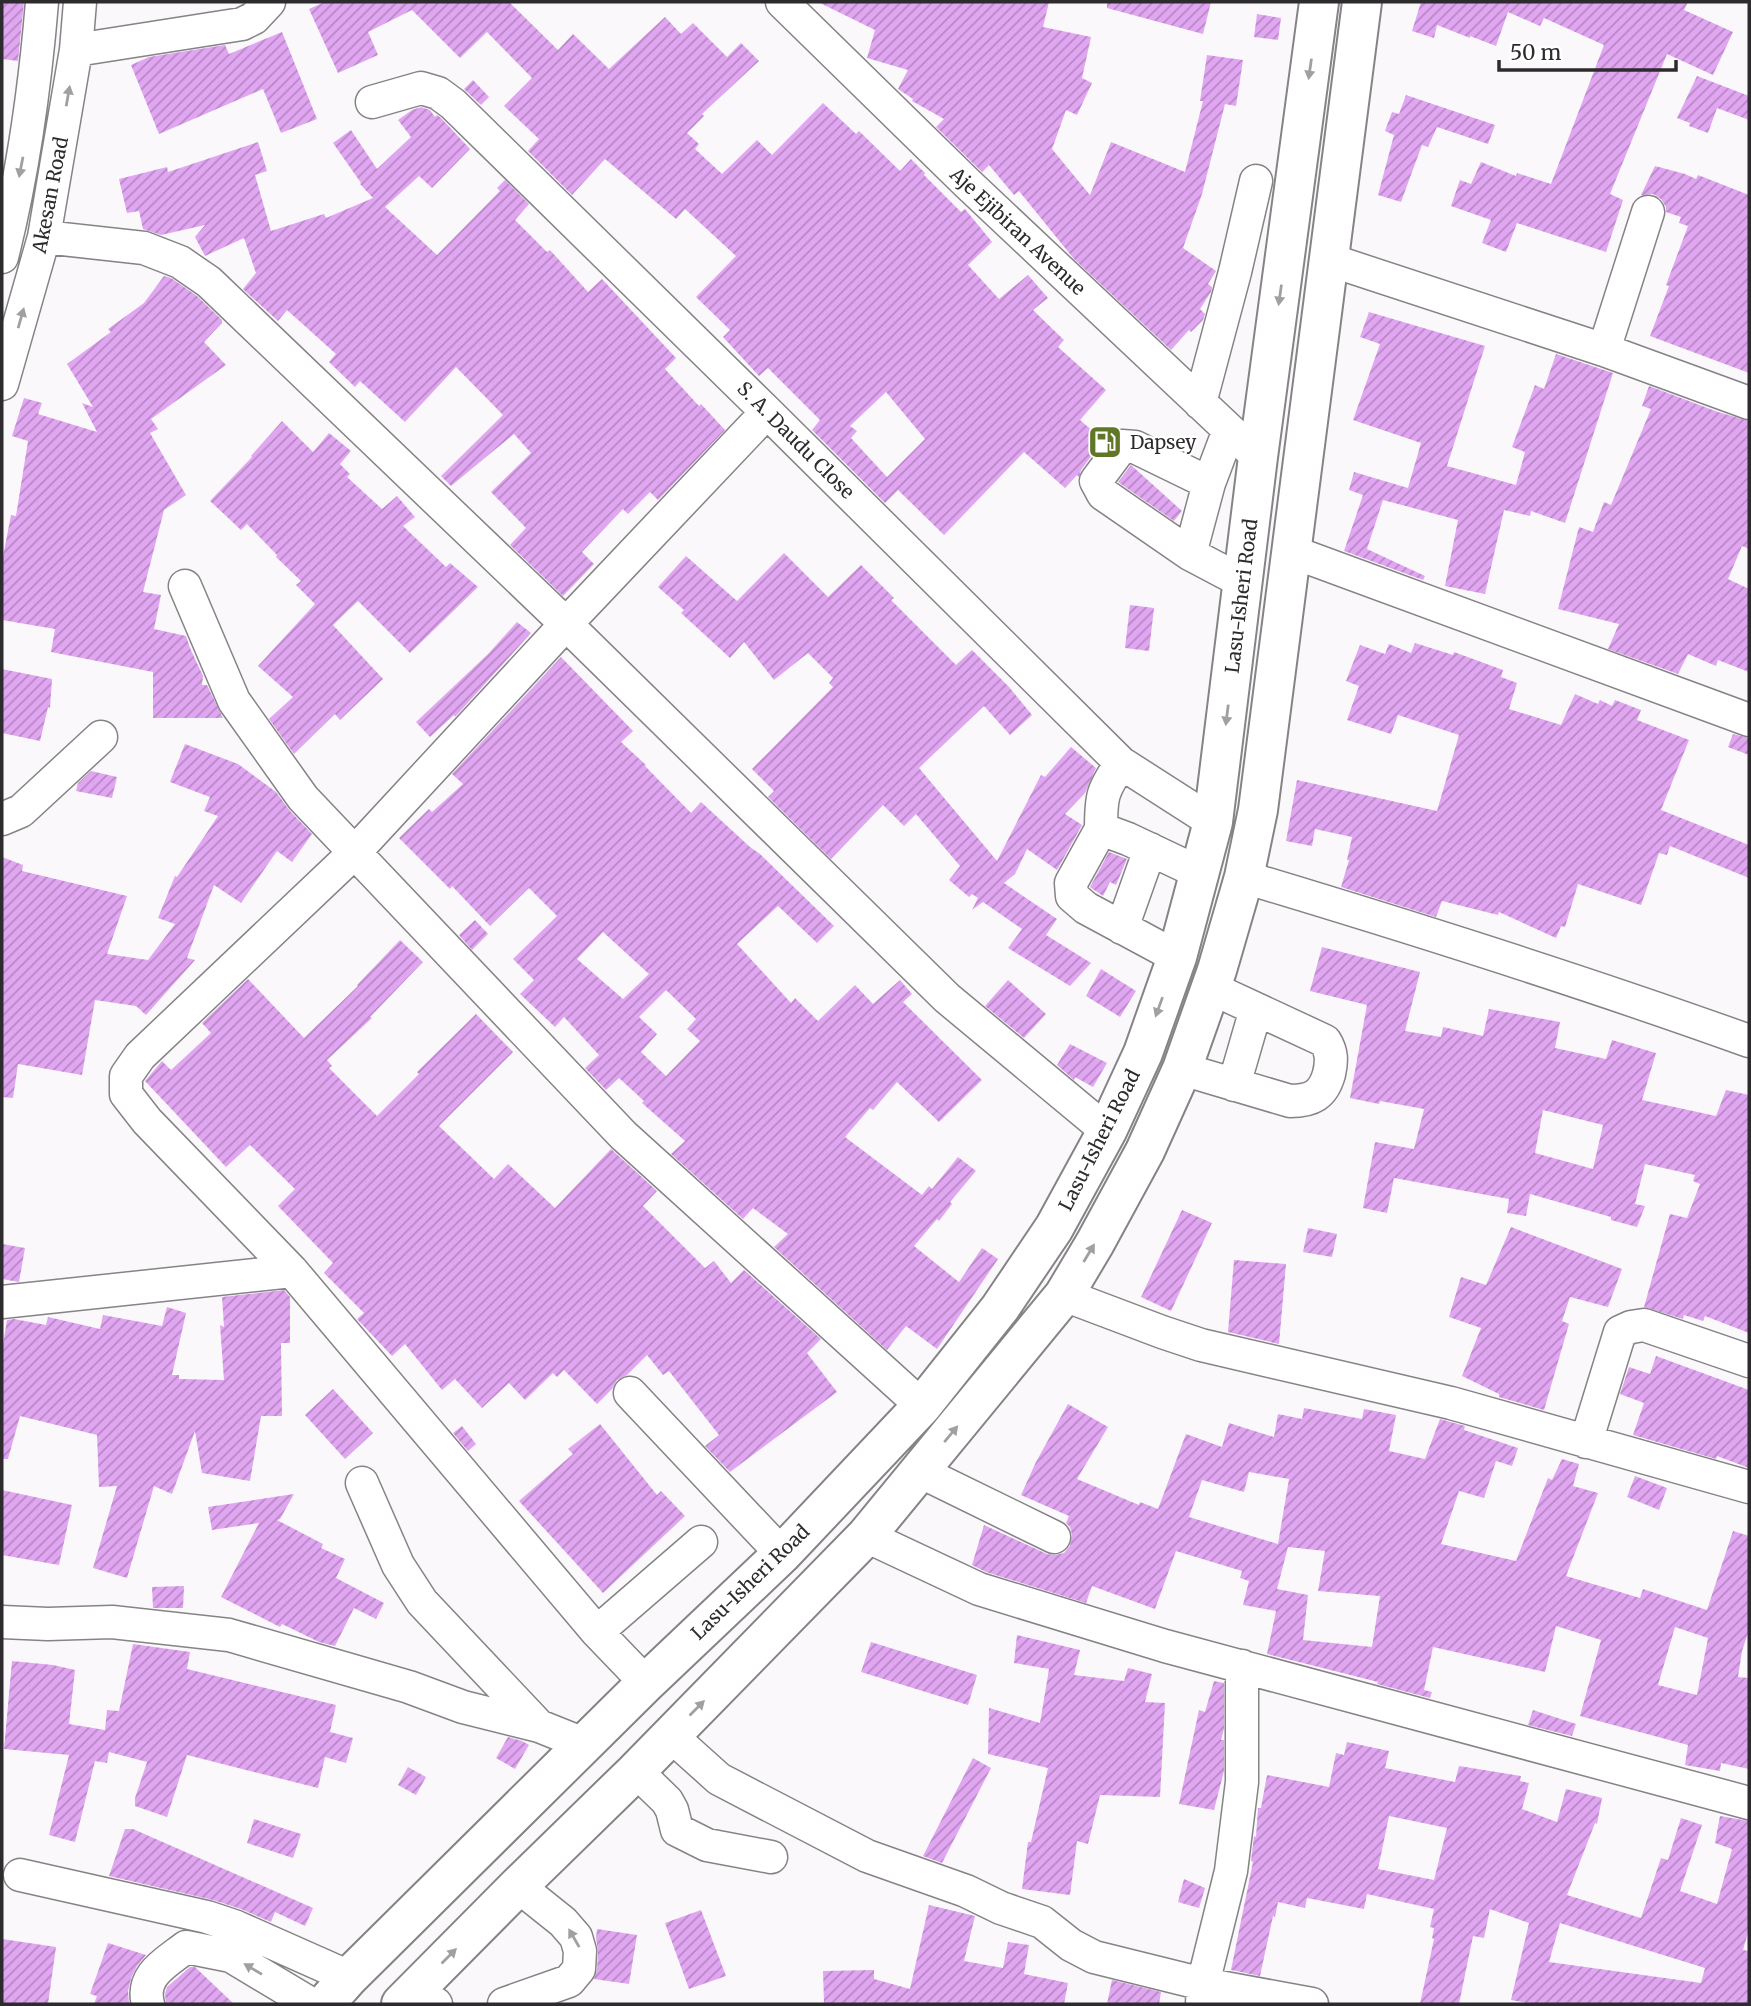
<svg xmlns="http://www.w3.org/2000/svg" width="1751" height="2006" viewBox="0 0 1751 2006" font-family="Merriweather,serif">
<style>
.building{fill:url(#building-hatch);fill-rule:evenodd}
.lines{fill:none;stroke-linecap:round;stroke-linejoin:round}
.minor-casing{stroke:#868387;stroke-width:35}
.major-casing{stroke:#868387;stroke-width:42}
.minor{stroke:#fff;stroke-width:32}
.major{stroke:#fff;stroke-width:38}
.oneway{fill:#a0a0a0}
.labels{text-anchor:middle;stroke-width:5;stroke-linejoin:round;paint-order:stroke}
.street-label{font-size:19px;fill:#2d2b2d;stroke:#fff}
.poi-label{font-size:19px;fill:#2d2b2d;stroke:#fff;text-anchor:start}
</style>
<defs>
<pattern id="building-hatch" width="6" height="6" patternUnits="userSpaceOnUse" patternTransform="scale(1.75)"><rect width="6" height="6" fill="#e1a6f1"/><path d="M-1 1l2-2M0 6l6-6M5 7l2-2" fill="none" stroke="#b787c4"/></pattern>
</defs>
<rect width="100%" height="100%" fill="#fbf8fc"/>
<path class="building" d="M2 2H24L18 61 2 59Z
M325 2H509L558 50 573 34 609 69 665 17 681 34 693 23 727 57 741 43 759 61 702 114 704 116 687 133 699 144 695 149 722 174 757 140 772 155 823 103 856 134 859 131 900 171 911 159 925 173 924 175 961 212 965 209 992 242 968 265 999 299 1028 275 1048 298 1033 310 1064 340 1058 347 1106 390 1080 420 1103 440 1081 470 1079 477 1077 475 1065 488 1024 452 944 535 898 490 885 503 812 430 820 420 768 368 759 376 723 337 730 330 696 297 736 256 685 209 676 219 605 159 572 195 528 151 539 139 504 106 532 78 487 32 460 58 412 10 368 32 378 55 338 73 309 9ZM886 392 925 439 887 477 851 438 857 431 850 426Z
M818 2H1049L1043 27 1091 37 1082 78 1092 83 1077 115 1066 110 1052 149 1090 195 1111 142 1185 172 1203 101H1200L1207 55 1243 60 1236 106 1225 104 1202 194 1183 248 1216 271 1208 284 1212 287 1211 292 1200 309 1205 314 1203 320 1191 332 1189 330 1171 350 1074 259 1019 191 1014 195 989 165 982 172 936 127 944 119 912 101 913 99 898 89 908 70 867 58 875 30Z
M1107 2H1211L1203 34 1107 8Z
M1421 2H1688L1684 10 1733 32 1713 75 1667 54 1610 194 1623 200 1606 252 1517 223 1506 252 1482 243 1491 220 1451 206 1460 180 1471 184 1481 162 1516 176 1517 173 1551 184 1604 45 1544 18 1540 26 1508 12 1496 46 1470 36V38L1437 25 1434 38 1412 31Z
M1257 14 1281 18 1278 40 1254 37Z
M282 32 317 119 281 133 263 89 159 134 131 65 149 57 225 45 229 54Z
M1697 76 1749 96V120L1717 108 1708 133 1689 126 1690 123 1677 118Z
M473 80 489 97 481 105 464 89Z
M1406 95 1495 125 1488 144 1437 127 1428 147 1422 145 1401 202 1378 195 1394 135 1385 131 1392 112 1399 114Z
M421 107 430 110 435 117 437 115 441 118 470 149 432 188 419 176 385 207 437 255 500 191 497 188 505 180 529 204 515 220 547 252 550 250 588 292 602 279 676 358 665 369 699 406 701 404 725 430 658 500 650 492 628 514 623 509 582 552 594 564 563 596 510 545 526 528 491 492 531 453 514 434 451 486 441 476 503 415 456 367 405 422 360 381 355 387 329 362 336 354 287 310 278 321 243 289 256 273 244 238 205 256 195 237 205 225 161 235 143 229 139 211 127 213 119 179 167 167 168 172 258 142 267 171 255 175 271 231 324 214 326 218 373 198 360 184 361 183 333 143 351 130 377 169 411 137 398 120 412 110Z
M1655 166 1685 174 1696 179 1698 175 1749 195V373L1650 336 1669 286 1666 285 1688 226 1679 223 1681 217 1666 212V207L1661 199 1653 194 1641 195Z
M164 276 171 278 197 296 222 320V323L204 342 226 365 151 419 158 429 150 433 186 495 164 510 143 592 161 595 154 629 186 636 190 648 203 676 202 685H207L223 718H153V672L51 652 55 629 2 620V562L11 515 16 516 28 441 12 436 24 398 42 403 38 414 97 432 82 403 93 407 67 364 111 332 108 329 144 303Z
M1369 312 1485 346 1447 466 1516 485 1525 452 1512 447 1535 385 1544 389 1556 354 1613 373 1565 523 1531 511 1530 516 1504 510 1485 594 1445 586 1458 520 1383 500 1367 549 1425 576 1423 580 1344 551 1363 495 1349 490 1354 472 1408 488 1421 443 1353 420 1380 344 1360 337Z
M1649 386 1718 412 1749 421V549L1742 546 1728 579 1749 589V672L1718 660 1716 666 1688 654 1678 674 1608 649 1619 624 1558 609 1579 527 1593 532 1604 502 1611 505 1651 409 1642 406Z
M282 421 313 452 329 433 351 451 340 464 350 474 347 477 382 509 397 496 415 517 403 526 446 567 450 563 478 587 410 653 358 601 333 625 383 679 340 720 335 714 294 754 269 719 293 697 258 666 315 604 296 585 301 581 276 557 277 555 247 524 241 530 210 501 252 457 251 456Z
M1131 465 1182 511 1174 521 1118 482Z
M784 553 828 597 861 565 894 598 891 600 956 665 972 650 1009 687 1032 715 1010 735 984 706 919 768 997 861 1041 775 1045 777 1071 747 1096 768 1085 793 1065 814 1082 825 1057 870 1027 849 1015 874 1004 883 1057 919 1046 935 1091 963 1070 986 1008 948 1022 929 983 902 972 910 978 898 972 894 969 897 949 880 960 866 916 814 904 826 883 805 831 859 768 797 774 791 752 769 833 687 829 683 833 678 808 653 774 680 744 642 730 658 681 613 684 610 658 587 686 556 737 601Z
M1130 605 1154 608 1149 651 1125 648Z
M517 622 531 633 455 717 454 715 430 737 416 722 488 654Z
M1415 643 1453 655 1454 652 1503 670 1501 677 1517 683 1509 709 1561 725 1575 694 1598 704 1600 700 1612 706 1615 700 1641 710 1637 720 1689 740 1661 810 1749 845V878L1670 846 1667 855 1659 853 1641 905 1578 884 1565 927 1561 926 1556 938 1499 912 1498 915 1442 901 1436 917 1341 887 1349 860H1347L1352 837 1315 829 1312 846 1286 841 1297 780 1437 811 1459 735 1398 715 1391 734 1347 720 1359 686 1346 681 1360 645 1385 654 1389 644 1411 653Z
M561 657 633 731 621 742 646 765 645 766 691 813 701 802 750 847 760 854 834 926 817 943 778 906 737 944 791 1003 795 998 818 1021 855 985 873 1004 900 980 912 994 903 1002 982 1080 939 1122 897 1082 873 1110 870 1108 845 1137 922 1195 929 1186 932 1189 958 1157 976 1171 950 1202 952 1204 939 1221 937 1219 914 1246 959 1282 982 1248 998 1259 937 1349 906 1326 887 1350 774 1247 788 1234 753 1208 743 1219 671 1154 685 1141 642 1103 644 1101 619 1078 606 1090 585 1068 599 1055 564 1017 555 1027 520 994 534 980 513 959 557 916 529 888 490 926 452 886 450 889 399 838 429 809 432 812 463 784 452 774ZM603 932 649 974 623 999 577 959ZM666 990 696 1019 687 1029 700 1041 666 1076 641 1052 657 1034 639 1017Z
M2 669 52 679 50 708 48 707 40 741 2 733Z
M1733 734 1749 738V755L1728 747Z
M185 744 238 764 276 792 290 811 312 834 292 862 277 851 241 903 214 885 187 958 195 960 146 1015 136 1006 95 1000 82 1075 18 1064 13 1098 2 1097V857L23 865 22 871 127 896 107 954 148 960 175 924 158 918 175 876 177 877 218 816 204 811 210 797 170 782Z
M91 771 117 777 112 798 76 791 78 783Z
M1109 852 1127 859 1116 885 1110 882 1103 896 1090 887Z
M475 920 488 934 472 950 459 935Z
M400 940 423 962 370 1017 372 1018 327 1060 332 1066 329 1068 377 1116 419 1074 417 1072 476 1014 513 1052 439 1126 494 1179 508 1164 555 1208 611 1149 657 1191 643 1206 705 1268 714 1261 731 1283 744 1270 821 1339 807 1353 837 1392 730 1472 705 1446 719 1435 669 1371 663 1375 647 1355 627 1375 617 1380 612 1389 597 1404 564 1370 557 1377 553 1373 525 1400 509 1383 482 1408 455 1379 442 1390 405 1344 392 1356 357 1319 364 1313 324 1273 333 1263 278 1206 295 1189 250 1145 226 1167 145 1081 162 1061 171 1070 211 1033 202 1023 248 979 304 1038 358 986 357 985Z
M1322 947 1420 972 1405 1031 1441 1037 1443 1027 1483 1036 1489 1009 1560 1022 1555 1048 1606 1059 1612 1040 1656 1053 1642 1100 1716 1116 1726 1090 1749 1095V1333L1705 1316 1703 1321 1684 1315 1683 1319 1644 1307 1670 1214 1687 1218 1700 1184 1693 1181 1695 1175 1645 1164 1635 1204 1645 1206 1637 1227 1611 1220V1217L1530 1194 1526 1216 1507 1213 1509 1199 1394 1178 1387 1213 1363 1208 1375 1142 1414 1149 1424 1109 1380 1101 1379 1104 1350 1098 1367 1005 1310 991ZM1543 1110 1603 1125 1593 1169 1535 1153Z
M1101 969 1136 991 1120 1017 1086 996Z
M1008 980 1046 1014 1024 1038 985 1006Z
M1070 1044 1107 1063 1093 1087 1075 1077 1074 1080 1057 1065Z
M1182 1210 1212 1223 1171 1311 1141 1297Z
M1511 1227 1622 1269 1608 1307 1570 1297 1562 1321 1569 1324 1544 1410 1499 1397V1394L1462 1376 1481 1328 1449 1317 1461 1277 1486 1285Z
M1308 1228 1337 1234 1332 1257 1303 1252Z
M2 1244 25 1248 19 1282 2 1279Z
M1234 1260 1286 1264 1279 1344 1228 1332Z
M284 1290 290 1297V1343H281L282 1416H261L250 1481 202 1473 195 1431 172 1494 154 1486 127 1578 93 1568 117 1486 99 1487 97 1435 20 1416 8 1459H2V1351L7 1320 14 1319 46 1325 48 1317 100 1329 103 1315 162 1326 167 1307 186 1313 172 1375H179V1379L224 1380 220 1325 224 1327 222 1297Z
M1656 1356 1749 1390V1468L1717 1456 1716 1459 1633 1435 1644 1403 1620 1394 1629 1367 1650 1374Z
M333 1389 373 1433 345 1459 305 1415Z
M1068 1404 1108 1427 1077 1479 1139 1505 1140 1502 1158 1509 1186 1434 1222 1447 1229 1423 1274 1437 1278 1414 1302 1419 1304 1408 1362 1419 1364 1409 1396 1415 1389 1451 1425 1459 1440 1419 1465 1426 1464 1430 1518 1448 1512 1466 1496 1461 1484 1498 1459 1491 1441 1544 1516 1561 1548 1478 1552 1480 1562 1459 1579 1464 1573 1486 1598 1493 1566 1576 1640 1598 1643 1589 1707 1610 1733 1531 1749 1536V1630L1742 1651 1738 1677 1749 1678V1769L1721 1763 1720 1771 1685 1765 1688 1745 1580 1716 1601 1640 1556 1626 1545 1672 1433 1647 1424 1690 1432 1692 1430 1698 1377 1684 1378 1682 1267 1654 1276 1611 1243 1605 1249 1581 1240 1578 1242 1571 1176 1551 1155 1609 1092 1586 1086 1603 986 1572 972 1565 984 1525 1047 1554 1055 1555 1064 1553 1070 1546 1072 1535 1070 1527 1066 1523 1069 1516 1021 1495 1036 1462ZM1249 1472 1289 1479 1278 1544 1189 1517 1202 1480 1244 1492ZM1288 1547 1325 1551 1318 1591 1380 1596 1372 1647 1303 1640 1308 1595 1277 1589ZM1675 1627 1708 1638 1697 1695 1658 1685Z
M600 1424 657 1495 661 1491 685 1516 603 1593 519 1501 573 1454 568 1449Z
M462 1426 476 1444 468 1451 453 1433Z
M1635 1476 1667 1488 1659 1510 1627 1497Z
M2 1490 72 1505 59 1565 2 1555Z
M294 1494 280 1519 277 1520 323 1544 321 1548 345 1559 336 1578 384 1603 376 1619 354 1608 335 1646 319 1642 282 1624 280 1627 221 1597 259 1523 212 1530 208 1507Z
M184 1586 183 1608H153L152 1587Z
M1017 1635 1080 1650 1074 1675 1124 1681 1128 1668 1152 1674 1145 1702 1165 1703 1160 1797 1100 1795 1088 1844 1077 1841 1070 1895 1022 1889 1028 1842H1031L1048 1768 988 1754 989 1708 1040 1723 1049 1669 1014 1663Z
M871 1642 977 1675 968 1705 861 1672Z
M133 1644 190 1652 187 1669 336 1705 330 1732 353 1738 346 1763 325 1757 318 1788 187 1755 167 1817 135 1806V1798L147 1762 109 1752 107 1763 95 1761 75 1842 49 1835 69 1755 4 1749 12 1661 53 1665 75 1670 69 1724 105 1730 107 1710 119 1711Z
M1214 1681 1224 1683V1729L1221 1740H1224V1771L1214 1810 1179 1804 1199 1710 1205 1712Z
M1533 1710 1576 1724 1572 1736 1528 1725Z
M508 1737 522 1741 529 1745 515 1769 496 1758Z
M1347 1742 1389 1751 1385 1768 1455 1782 1459 1766 1521 1776 1520 1781 1529 1783 1522 1809 1557 1822 1566 1789 1602 1798 1597 1824 1595 1823 1567 1895 1641 1918 1661 1858 1668 1860 1681 1818 1702 1825 1680 1891 1717 1904 1732 1849 1715 1843 1720 1816 1749 1821V1929L1743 1950 1749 1951V2004H1532L1511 2000 1529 1923 1490 1909 1484 1938 1473 1936 1459 2004H1420L1434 1939 1432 1938 1434 1928 1430 1927 1434 1909 1367 1894 1364 1909 1307 1898 1305 1908 1278 1902 1275 1917 1273 1916 1260 1976 1231 1970 1253 1862 1251 1861 1254 1836 1256 1837 1258 1808H1261L1267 1775 1329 1787 1336 1753 1344 1755ZM1389 1816 1447 1828 1434 1880 1378 1869ZM1560 1923 1705 1968 1701 1983 1549 1962Z
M973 1758 991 1768 942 1863 923 1856Z
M408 1767 426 1777 416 1795 398 1785Z
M254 1819 301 1834 293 1858 247 1843Z
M125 1829H133L313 1908 305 1926 275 1912 271 1922 241 1909 213 1900 109 1876Z
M1184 1879 1205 1888 1199 1908 1178 1902Z
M929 1905 975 1916 964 1961 1003 1968 1008 1942 1029 1945 1024 1974 1068 1983 1064 2004H824L823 1971 874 1970V1979L910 1989Z
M701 1910 726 1976 689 1989 665 1923Z
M597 1929 637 1935 629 1984 594 1979 597 1970 598 1952 596 1938Z
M2 1939 56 1947 48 2004H2Z
M108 1943 146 1955 137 1966 131 1978 128 1991 129 2004H94L97 1996 90 1994Z
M190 1967H195L234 2004H166L165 1994 167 1987Z
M1112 1980 1161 1992 1159 2004H1107Z"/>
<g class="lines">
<g class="minor-casing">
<path id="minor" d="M782 2 967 183 1258 457
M76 50 242 24 254 18 269 2
M372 102 421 88 438 93 453 104 767 412 1121 763 1213 822
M44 237 144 248 180 262 209 282 566 624 947 998 1107 1131
M2 257C23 174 35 87 42 2
M1330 260 1604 350 1749 403
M1604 350 1648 212
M2 384 44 237 76 50 80 2
M1200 403 1235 272 1256 181
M1209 483 1135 447 1122 446 1096 481 1103 494 1190 554 1243 582
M1290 551 1749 720
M1190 554 1209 483 1229 430
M185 586 234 701 303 798 623 1135 922 1406
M2 819 21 811 101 737
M1101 829C1101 796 1102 791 1121 763
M1244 877C1414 928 1582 981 1749 1041
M1122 928 1150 849
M1177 957 1086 908 1072 896 1071 883 1101 829 1128 839 1200 873
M1182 1069 1290 1101C1312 1101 1323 1095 1329 1074 1332 1061 1332 1052 1325 1041L1211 988
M1234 1085 1256 1009
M1064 1295 1162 1332 1201 1345 1451 1403 1749 1487
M2 1302 292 1271
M630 1393 782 1554
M1586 1442 1620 1332 1631 1327 1644 1325 1749 1361
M919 1471 1054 1537
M362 1483 398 1565 422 1602 539 1726
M866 1536 979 1589 1165 1646 1749 1803
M2 1622 48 1624 112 1622 229 1635 409 1687 463 1707 539 1726 584 1744
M597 1632 701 1542
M646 1683 597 1632 292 1271 147 1121 126 1094V1076L140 1056 354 853 566 624 767 412
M670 1735 719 1779 867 1856 966 1891 1001 1908 1042 1922 1071 1945 1094 1957 1203 1984 1312 2004
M636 1771 667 1801 672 1810 677 1830 707 1845 771 1857
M20 1875 207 1917 234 1926 349 1977
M409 1997 436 2004
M148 2004C140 1975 167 1962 186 1947L231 1956 311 2004
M504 2004 569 1981 579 1969 580 1951 576 1937 563 1922 518 1886
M1202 2004 1203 1984 1231 1871 1242 1782V1666"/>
</g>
<g class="major-casing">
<path id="major" d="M325 2004 349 1977 646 1683 782 1554 922 1406 1000 1308 1054 1228 1107 1131 1143 1053 1177 957 1213 822 1258 457 1319 2
M401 2004 518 1886 636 1771 866 1536 1064 1295 1095 1243 1145 1151 1182 1069 1217 970 1244 877 1258 810 1362 2"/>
</g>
<use href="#minor" class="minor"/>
<use href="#major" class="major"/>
</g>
<defs><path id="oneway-solid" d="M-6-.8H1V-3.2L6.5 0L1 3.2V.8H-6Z" transform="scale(1.75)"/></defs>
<g class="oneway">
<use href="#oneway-solid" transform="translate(1310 69) rotate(98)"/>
<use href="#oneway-solid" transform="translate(68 96) rotate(-80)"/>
<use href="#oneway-solid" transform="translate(21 167) rotate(101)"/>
<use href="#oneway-solid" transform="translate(1280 295) rotate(98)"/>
<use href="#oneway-solid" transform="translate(21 318) rotate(-74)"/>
<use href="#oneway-solid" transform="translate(1227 715) rotate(97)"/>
<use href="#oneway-solid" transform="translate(1159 1007) rotate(110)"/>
<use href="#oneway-solid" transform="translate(1089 1253) rotate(-59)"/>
<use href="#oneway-solid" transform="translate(951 1434) rotate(-50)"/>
<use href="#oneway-solid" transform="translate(697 1708) rotate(-45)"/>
<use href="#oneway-solid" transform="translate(574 1938) rotate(-120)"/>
<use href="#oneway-solid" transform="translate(449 1956) rotate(-45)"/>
<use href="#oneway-solid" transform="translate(253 1969) rotate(-149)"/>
</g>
<defs>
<g id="fuel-square" transform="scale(1.75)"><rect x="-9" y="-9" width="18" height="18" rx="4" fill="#617728" stroke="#fff"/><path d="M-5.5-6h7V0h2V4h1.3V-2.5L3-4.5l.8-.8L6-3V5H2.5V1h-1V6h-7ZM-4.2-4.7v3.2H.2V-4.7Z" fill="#fff"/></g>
</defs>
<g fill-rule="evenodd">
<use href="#fuel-square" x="1105" y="442"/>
</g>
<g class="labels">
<g class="street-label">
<text transform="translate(50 195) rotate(-79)" y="7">Akesan Road</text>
<text transform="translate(1018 231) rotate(43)" y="7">Aje Ejibiran Avenue</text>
<text transform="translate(796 440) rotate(45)" y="7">S. A. Daudu Close</text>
<text transform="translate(1241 596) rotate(-83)" y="7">Lasu-Isheri Road</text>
<text transform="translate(1099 1140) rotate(-63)" y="7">Lasu-Isheri Road</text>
<text transform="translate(750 1582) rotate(-44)" y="7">Lasu-Isheri Road</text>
</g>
<g class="poi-label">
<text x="1130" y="449">Dapsey</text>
</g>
</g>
<rect width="1751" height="2006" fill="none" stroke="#2d2b2d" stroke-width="7"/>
<path d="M1499 60v10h177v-10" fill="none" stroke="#2d2b2d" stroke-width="3.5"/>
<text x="1510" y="60" font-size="21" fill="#2d2b2d" stroke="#ffffff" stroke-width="5" paint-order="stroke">50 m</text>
</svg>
